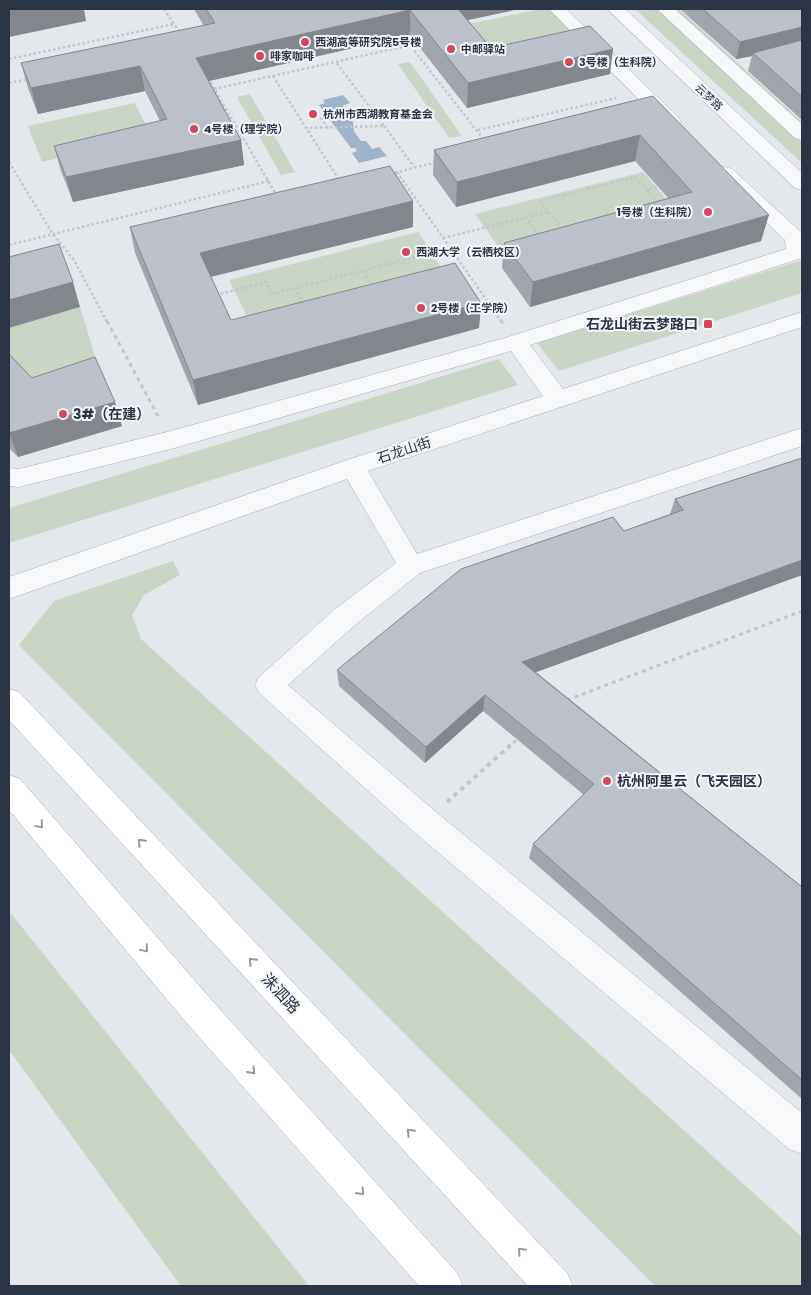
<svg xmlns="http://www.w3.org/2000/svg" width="811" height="1295" viewBox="0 0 811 1295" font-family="Poppins,'Noto Sans SC',sans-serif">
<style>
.green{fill:#c9d6c5}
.water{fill:#9fb4cc}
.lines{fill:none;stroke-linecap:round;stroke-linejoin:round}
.minor-casing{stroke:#a9aeb7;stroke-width:1}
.major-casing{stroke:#a3abb8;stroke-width:1}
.path-far2{stroke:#c2c5cb;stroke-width:2.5;stroke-dasharray:2.5 2.5;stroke-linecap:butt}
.path-far1{stroke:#c2c5cb;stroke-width:3;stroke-dasharray:4 4;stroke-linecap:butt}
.path{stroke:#c2c5cb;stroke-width:4;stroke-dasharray:4.5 4.5;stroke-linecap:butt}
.minor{fill:#f7f8fa;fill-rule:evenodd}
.major{fill:#fff;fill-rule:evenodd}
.wall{fill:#a1a5ae}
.shaded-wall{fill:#83868d}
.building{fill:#bbc0ca;stroke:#83868d}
.oneway{stroke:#959aa2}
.poi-dot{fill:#d1495b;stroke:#f4f6f9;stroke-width:2}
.labels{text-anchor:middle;stroke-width:4;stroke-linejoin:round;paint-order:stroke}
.far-poi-label{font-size:11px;font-weight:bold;fill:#2b3445;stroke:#f4f6f9;text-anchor:start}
.far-street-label{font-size:11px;fill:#2b3445;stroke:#f4f6f9}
.poi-label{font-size:14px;font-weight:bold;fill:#2b3445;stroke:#f4f6f9;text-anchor:start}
.street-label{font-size:14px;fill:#2b3445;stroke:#f4f6f9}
.near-street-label{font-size:16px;fill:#2b3445;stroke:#f4f6f9}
</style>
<rect width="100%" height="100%" fill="#e4e7ec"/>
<path class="green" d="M541 9H553L586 44 491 65 459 26Z
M635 9H679L802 122V163Z
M410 62 462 136 449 138 398 64Z
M250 94 295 172 281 175 237 97Z
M135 103 152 137 42 162 28 126Z
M643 172 680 215 508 260 475 214Z
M418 232 448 278 254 330 229 280Z
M802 260V293L559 371 537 343Z
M80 307 103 382 41 402 9 370V328Z
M499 359 518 385 9 543V508Z
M173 561 180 575 144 595 132 615 141 639 802 1237V1286H655L19 645 54 601Z
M9 911 309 1286H181L9 1050Z"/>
<path class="water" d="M343 95 350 103 342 106 353 122 354 131 361 141H366L372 149 379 147 387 156 359 163 352 153 357 151 355 148H351L319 105 325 103 323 100Z"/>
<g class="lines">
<g class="minor-casing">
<path id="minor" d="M549 9H566L679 118 681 122 679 126 672 128 665 126Z
M607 9H625L802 173V190L795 188Z
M657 9H675L802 124V140L795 138Z
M725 167 732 169 802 233V258L530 345 563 389 802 312V327L368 471 417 554 802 428V446L420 573 355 625 288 685 436 812 802 1113V1154L789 1149 414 832 259 693 255 685 259 677 335 609 396 563 347 479 9 599V577L344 461 543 396 511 351 171 449 19 487 9 486V468L19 469 171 431 508 337 786 249 785 240 718 177 715 173 718 169Z"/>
</g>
<g class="major-casing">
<path id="major" d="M9 689 19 692 567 1273 573 1286H528L9 720Z
M9 775 20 779 209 997 457 1273 463 1286H419L185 1021 9 810Z"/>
</g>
<path class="path-far2" d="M164 9 180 33
M402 35 484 140
M9 59 174 24
M273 76 340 181
M208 78 277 196
M9 83 28 79
M214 89 411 45
M384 126 414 167
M305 128 384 126 336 62
M328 128 321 118 367 107
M478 130 616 98
M9 162 52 233 74 260 107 322
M397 172 502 322
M390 174 437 162
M647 190 658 203
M548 212 562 229
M525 217 540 237
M443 238 548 212 540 201 635 177 647 190 658 187
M9 245 269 181
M363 271 372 287
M295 288 304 306
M216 295 266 282 272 294 451 248"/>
<path class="path-far1" d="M107 321 159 418
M501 321 503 323
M567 700 802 611
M513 743 519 738"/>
<path class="path" d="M447 802 514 742"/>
<use href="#minor" class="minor"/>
<use href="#major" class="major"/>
</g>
<path class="wall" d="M194 9H519L468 20 491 48 610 74 467 108 410 35 209 81 241 140 244 165 73 202 61 171 54 146 160 121 145 91 38 114 28 88 21 63 204 26Z
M680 9H802V120L748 71 752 56 736 59Z
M653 96 761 241 530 307 502 268 504 243 669 199 635 161 456 207 433 175 434 150Z
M130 227H413L211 277 231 320 481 303 479 328 198 405 135 253Z
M9 354 32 378 122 426 18 457 9 448Z
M802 458V575L536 672 802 887V1099L529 858 533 844 584 795 483 711 425 763 339 686 337 670 624 531 670 514 675 499Z"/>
<path class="shaded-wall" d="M18 9H84L86 21 9 37V11Z
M450 9H519L449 24Z
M410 10V35L200 83 196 58Z
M802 27V44L753 53 752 56 736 59 740 42Z
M613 49 610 74 467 108 468 83Z
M140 66 145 91 38 114 31 88Z
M640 135 635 161 456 207 457 182Z
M241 140 244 165 73 202 66 177Z
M413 201V227L205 278 200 253Z
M769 215 761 241 530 307 533 282Z
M73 282 80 307 9 328V300Z
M481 303 479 328 198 405 193 380Z
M115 402 122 426 18 457 9 433Z
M802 560V575L520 678 522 662Z
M485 695 483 711 425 763 426 747Z"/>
<path class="building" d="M9 9H18L9 11Z
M206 9H458L491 48 590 26 613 49 468 83 410 10 196 58 241 140 66 177 54 146 167 119 140 66 31 88 21 63 215 23Z
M703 9H802V27L740 42Z
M802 40V97L753 53Z
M653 96 769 215 533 282 504 243 692 192 640 135 457 182 434 150Z
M390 166 413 201 200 253 231 320 455 263 481 303 193 380 130 227Z
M59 244 73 282 9 300V257Z
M9 354 32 378 95 357 115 402 9 433Z
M802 458V560L522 662 802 887V1080L533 844 594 784 485 695 426 747 337 670 461 569 613 517 624 531 683 510 675 499Z"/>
<defs><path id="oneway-chevron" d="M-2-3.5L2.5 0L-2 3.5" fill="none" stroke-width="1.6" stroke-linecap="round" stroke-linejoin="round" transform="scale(1.25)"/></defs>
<g class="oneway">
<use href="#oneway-chevron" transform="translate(40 825) rotate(50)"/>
<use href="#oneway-chevron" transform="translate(141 842) rotate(-133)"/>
<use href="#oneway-chevron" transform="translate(145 949) rotate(50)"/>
<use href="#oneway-chevron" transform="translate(252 961) rotate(-133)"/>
<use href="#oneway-chevron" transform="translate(252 1071) rotate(48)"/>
<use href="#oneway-chevron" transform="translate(410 1132) rotate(-133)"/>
<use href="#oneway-chevron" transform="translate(361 1192) rotate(48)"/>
<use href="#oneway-chevron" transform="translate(521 1251) rotate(-133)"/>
</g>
<g class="poi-dot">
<circle cx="305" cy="42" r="5"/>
<circle cx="451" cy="49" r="5"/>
<circle cx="260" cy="56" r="5"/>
<circle cx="569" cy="62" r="5"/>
<circle cx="313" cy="114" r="5"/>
<circle cx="194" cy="129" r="5"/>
<circle cx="708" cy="212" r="5"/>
<circle cx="406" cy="252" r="5"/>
<circle cx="421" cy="308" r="5"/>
<rect x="703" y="319" width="10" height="10" rx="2.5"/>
<circle cx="63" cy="414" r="5"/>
<circle cx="607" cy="781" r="5"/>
</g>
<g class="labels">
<g class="far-poi-label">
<text x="315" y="46">西湖高等研究院5号楼</text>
<text x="461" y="53">中邮驿站</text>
<text x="270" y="60">啡家咖啡</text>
<text x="579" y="66">3号楼（生科院）</text>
<text x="323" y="118">杭州市西湖教育基金会</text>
<text x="204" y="133">4号楼（理学院）</text>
<text x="698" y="216" text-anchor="end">1号楼（生科院）</text>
<text x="416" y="256">西湖大学（云栖校区）</text>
<text x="431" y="312">2号楼（工学院）</text>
</g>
<g class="far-street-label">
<text transform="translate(709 97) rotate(43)" y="4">云梦路</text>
</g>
<g class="poi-label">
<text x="698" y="329" text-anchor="end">石龙山街云梦路口</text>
<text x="73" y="419">3#（在建）</text>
<text x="617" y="786">杭州阿里云（飞天园区）</text>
</g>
<g class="street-label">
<text transform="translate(404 450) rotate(-18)" y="5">石龙山街</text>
</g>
<g class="near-street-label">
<text transform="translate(281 993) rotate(47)" y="6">洙泗路</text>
</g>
</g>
<rect width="811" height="1295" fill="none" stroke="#2b3445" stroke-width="20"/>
</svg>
